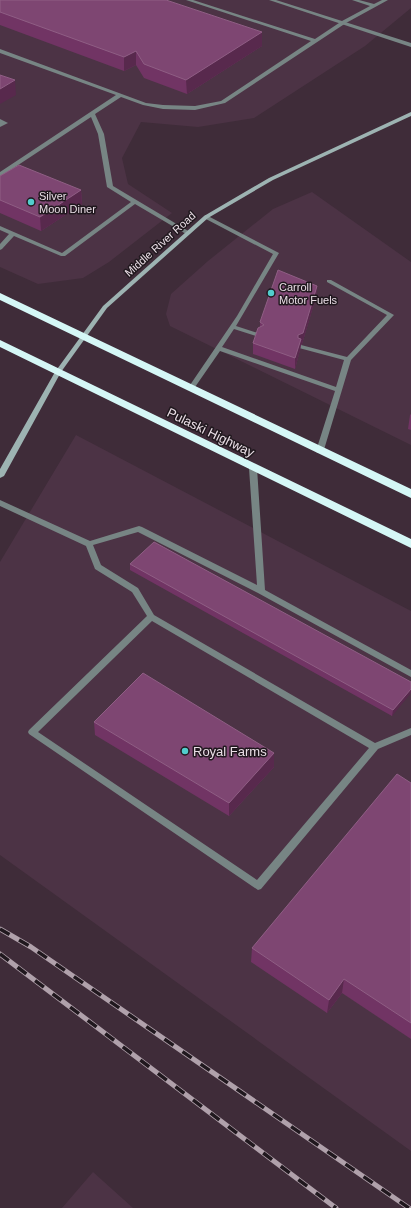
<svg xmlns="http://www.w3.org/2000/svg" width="411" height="1208" viewBox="0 0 411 1208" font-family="Helvetica,sans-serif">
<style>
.built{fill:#4c3345}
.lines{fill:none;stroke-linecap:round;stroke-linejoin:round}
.lane{fill:#778584;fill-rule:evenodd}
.street{fill:#778584;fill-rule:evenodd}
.secondary{fill:#9db3b2;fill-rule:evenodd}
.highway{fill:#d5f7f6;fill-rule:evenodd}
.rail-casing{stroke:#b0a1ab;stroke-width:5}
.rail{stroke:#20181e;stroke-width:3.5;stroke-dasharray:11;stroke-linecap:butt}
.wall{fill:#713464}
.shaded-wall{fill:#58294d}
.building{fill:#7e4672;stroke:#8f5e84}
.poi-dot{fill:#52cdcd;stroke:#20181e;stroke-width:1.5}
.labels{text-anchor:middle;stroke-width:3;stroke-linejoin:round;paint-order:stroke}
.far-poi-label{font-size:11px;fill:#eadee6;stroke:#20181e;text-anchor:start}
.far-street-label{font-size:11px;fill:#eadee6;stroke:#20181e}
.street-label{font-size:13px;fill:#eadee6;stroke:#20181e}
.poi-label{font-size:13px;fill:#eadee6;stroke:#20181e;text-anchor:start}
</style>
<rect width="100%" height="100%" fill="#3f2c39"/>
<path class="built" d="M0 0H411V8L365 46 254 118 198 127 141 122 122 158 128 184 172 213 109 262 83 278 38 284 0 267Z
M312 192 411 262V445L170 326 166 314 171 294 208 261 273 209Z
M76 435 411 611V1151L0 855V562Z
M93 1172 133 1208H62Z"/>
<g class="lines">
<path class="lane" d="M186 0H193L315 39 342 21 370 6 352 0H359L374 4 382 0H388L346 23 225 103 195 110 163 109 143 105 121 97 95 114 104 134 113 186 190 232V234H186L135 204 65 256H61L14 236 2 249 0 250V244L9 234 0 230V226L62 253 131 202 107 187 98 134 91 117 0 177V172L116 95 0 53V49L146 103 163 105 195 106 221 101 311 41Z
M0 119 8 123 0 127Z
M206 215 279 253 236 326 261 334 262 335 259 337 234 329 222 347 336 387 344 360 299 348V346L301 345 347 357 387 315 327 282V280H331L394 315 351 360 323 453H317L316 451 335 391 220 351 193 390H189L188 388 237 316 273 254 204 218V216Z
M250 466H256L257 468 265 590 411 670V677L258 593 138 532 93 545 101 565 138 588 154 615 375 743 411 728V735L378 749 261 889 258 890 29 734 28 732 29 730 147 616 132 592 95 569 86 546 0 506V500L90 541 139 526 142 527 257 585 249 468ZM152 621 369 748 257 880 38 732Z"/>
<path class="street" d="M269 0H276L411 43V47Z"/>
<path class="secondary" d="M411 112V116L273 180 208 218 107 308 61 372 4 476 0 478V469L55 372 103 306 204 216 269 178Z"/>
<path class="highway" d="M0 293 411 489V498L0 300Z
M0 340 411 539V548L0 347Z"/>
<g class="rail-casing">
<path id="rail" d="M0 929 31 947 409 1208
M0 954 336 1208"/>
</g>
<use href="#rail" class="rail"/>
</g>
<path class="wall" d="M0 0 262 32V46L187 94 144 78 136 65 124 71 0 25Z
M0 176 81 190 82 204 41 231 0 213Z
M317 286 316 297 302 344 301 345 300 350 295 369 253 354V343L260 327V322Z
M411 414V430L408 429 410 415Z
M130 564 411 682 392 716 130 570Z
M94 722 274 753V767L229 816 95 735Z
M411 783V1039L342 993 327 1013 251 962 252 948Z"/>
<path class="shaded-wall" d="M262 32V46L187 94 186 80Z
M136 51V65L124 71V57Z
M15 80 16 95 0 104V89Z
M81 190 82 204 41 231 40 217Z
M317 286 316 297 302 344H301L300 350 295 369V358L298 335Z
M411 689V693L392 716 393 710Z
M274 753V767L229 816V803Z
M344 979 342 993 327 1013 329 1000Z"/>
<path class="building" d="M0 0H166L262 32 186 80 144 64 136 51 124 57 0 12Z
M0 75 15 80 0 89Z
M19 165 81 190 40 217 0 200V176Z
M278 270 317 286 303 333 298 335V338L301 339 295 358 253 343 258 328 264 325 260 322Z
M154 542 411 682V689L393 710 130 564Z
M143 673 274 753 229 803 94 722Z
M397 774 411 783V1023L344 979 329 1000 252 948Z"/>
<g class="poi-dot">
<circle cx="31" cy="202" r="4"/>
<circle cx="271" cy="293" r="4"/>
<circle cx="185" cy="751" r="4"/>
</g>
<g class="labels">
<g class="far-poi-label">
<text x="39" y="200">Silver<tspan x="39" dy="13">Moon Diner</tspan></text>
<text x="279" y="291">Carroll<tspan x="279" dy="13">Motor Fuels</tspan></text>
</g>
<g class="far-street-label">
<text transform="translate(160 244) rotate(-42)" y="4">Middle River Road</text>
</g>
<g class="street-label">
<text transform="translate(211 432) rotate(26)" y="5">Pulaski Highway</text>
</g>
<g class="poi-label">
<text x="193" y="756">Royal Farms</text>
</g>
</g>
</svg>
